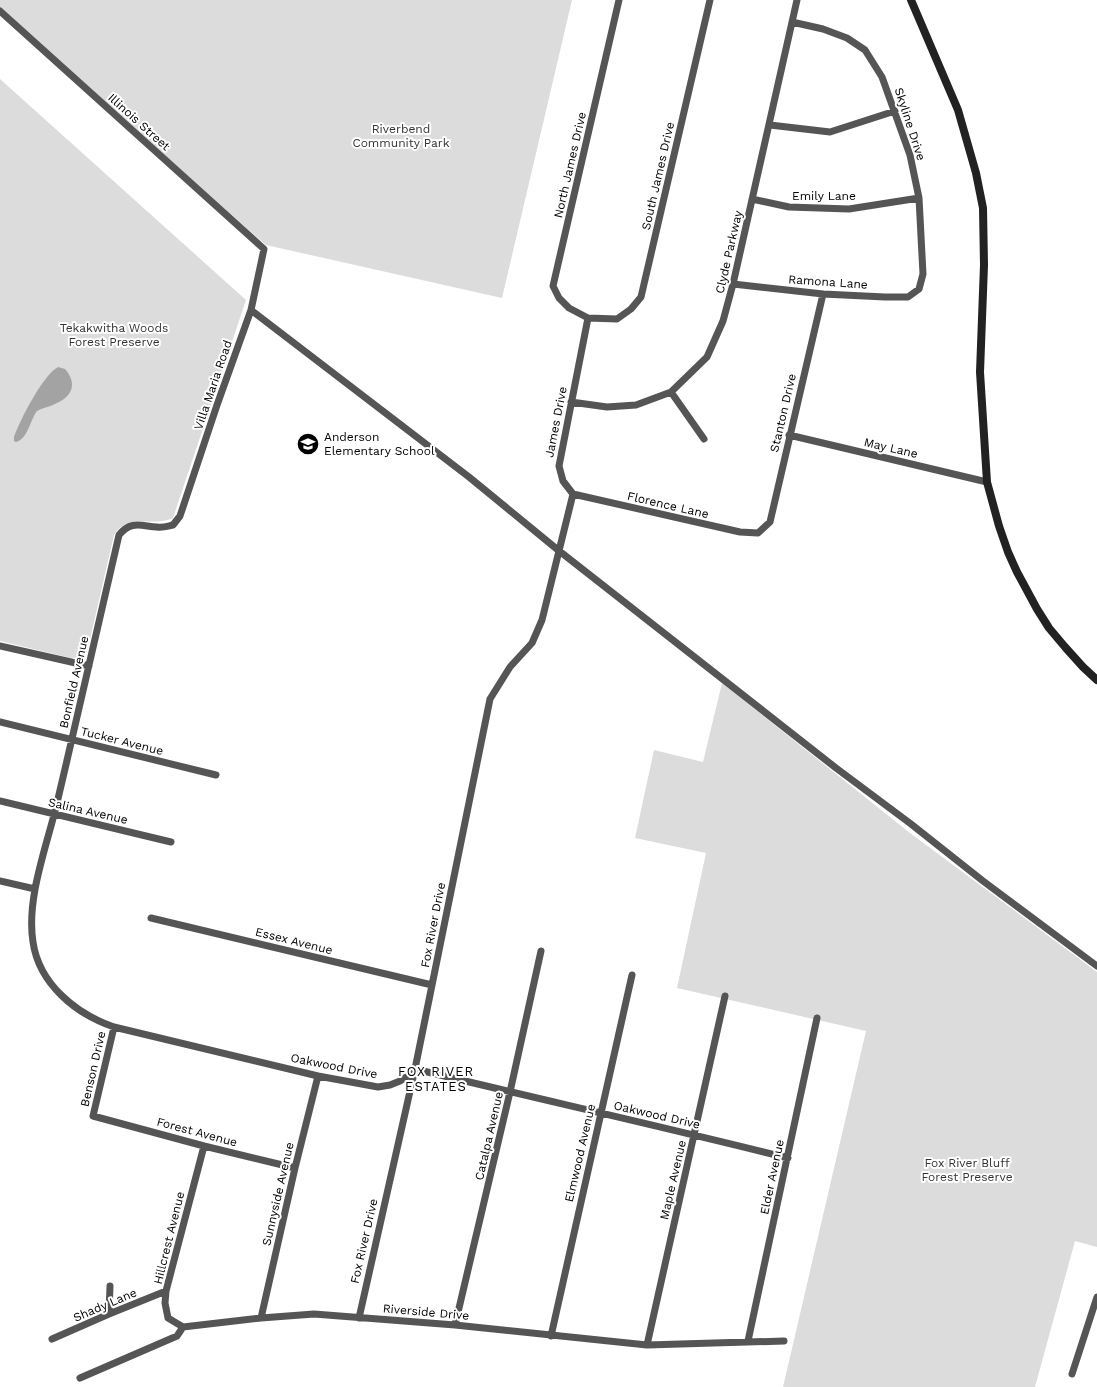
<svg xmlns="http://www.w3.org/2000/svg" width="1097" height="1387" viewBox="0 0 1097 1387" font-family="'Work Sans',sans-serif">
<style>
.green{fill:#dcdcdc}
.water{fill:#a3a3a3}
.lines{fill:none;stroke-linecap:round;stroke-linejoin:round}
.street{stroke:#555;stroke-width:7}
.secondary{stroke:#222;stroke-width:8}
.labels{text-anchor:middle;stroke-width:4;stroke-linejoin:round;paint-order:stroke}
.street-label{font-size:12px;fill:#000;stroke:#fff}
.park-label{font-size:12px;fill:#333;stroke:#fff}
.poi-label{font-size:12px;fill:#000;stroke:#fff;text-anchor:start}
.neighbourhood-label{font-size:13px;letter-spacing:1px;fill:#000;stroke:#fff}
</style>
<rect width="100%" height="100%" fill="#fff"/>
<path class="green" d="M0 0H572L502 298 266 245 117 114 0 7Z
M0 79 246 300 173 518C152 528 129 511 114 535L88 648C84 655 79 658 71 658L0 641Z
M722 683 910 833 1097 972V1247L1075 1241 1035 1387H783L866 1031 677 988 706 853 635 838 654 750 703 762Z"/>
<path class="water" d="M58 367 65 369C78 384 72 397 55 404 49 407 42 408 37 411 30 420 28 439 16 442L14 441V437C20 420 43 375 58 367Z"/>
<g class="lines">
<path class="street" d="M619 0 553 286 559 298 569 308 588 318 617 319 631 309 641 297 710 0
M0 11 264 249 251 310 217 405 180 516 173 525C168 526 163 528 157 527 141 526 131 520 119 535 98 625 78 714 57 803 47 846 26 898 33 942 39 984 76 1014 114 1027L318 1076 378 1087 390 1085 400 1081 408 1076 415 1069C539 1099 664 1127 788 1158
M770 125 830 132 895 111
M752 199 789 207 849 209 919 198
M733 284 823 294 885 297H908L919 289 923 274 919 198 910 155 882 77 865 50 847 38 823 29 792 22
M251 310 469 477 558 550 836 768 911 824 983 881 1097 966
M671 392 704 439
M571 402 607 407 636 405 671 392 707 357 723 321 733 284 797 0
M789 435 987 482
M573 494 740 532 758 533 770 522 823 294
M0 646 89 666
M0 722 216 775
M0 801 171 842
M0 881 35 889
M151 918 432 985
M114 1027 93 1116 204 1146 295 1168
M109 1314 110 1286
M261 1318 295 1168 318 1076
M359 1318 415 1069 490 699 510 667 532 643 542 620 573 494 563 481 559 466 588 318
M455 1325 510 1092 541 951
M183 1327 168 1318 165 1303 166 1291 204 1146
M551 1336 632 975
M52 1339 109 1314 166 1291
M748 1341 817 1018
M647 1345 725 996
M1072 1374 1097 1297
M80 1378 177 1336 183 1327 261 1318 314 1314 455 1325 647 1345 784 1341"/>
<path class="secondary" d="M911 0 958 110 976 173 983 208 984 265 980 372 987 482 999 526 1008 552 1017 572 1037 609 1049 628 1065 647 1083 667 1097 680"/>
</g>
<defs>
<g id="school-disc" transform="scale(1.15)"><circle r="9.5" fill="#000" stroke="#fff"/><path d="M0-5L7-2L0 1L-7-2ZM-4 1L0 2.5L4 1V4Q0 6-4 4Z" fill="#fff"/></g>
</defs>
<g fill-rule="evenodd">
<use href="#school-disc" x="308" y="444"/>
</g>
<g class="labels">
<g class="street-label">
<text transform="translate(139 122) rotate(42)" y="4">Illinois Street</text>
<text transform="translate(910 124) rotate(72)" y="4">Skyline Drive</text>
<text transform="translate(570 165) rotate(-77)" y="4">North James Drive</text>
<text transform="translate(658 176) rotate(-77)" y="4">South James Drive</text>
<text x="824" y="200">Emily Lane</text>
<text transform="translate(729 252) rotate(-77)" y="4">Clyde Parkway</text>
<text transform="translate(828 282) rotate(4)" y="4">Ramona Lane</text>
<text transform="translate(213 385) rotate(-71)" y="4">Villa Maria Road</text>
<text transform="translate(783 413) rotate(-77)" y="4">Stanton Drive</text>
<text transform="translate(556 422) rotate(-79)" y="4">James Drive</text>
<text transform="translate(891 448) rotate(13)" y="4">May Lane</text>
<text transform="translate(668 505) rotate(13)" y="4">Florence Lane</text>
<text transform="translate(74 682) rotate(-77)" y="4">Bonfield Avenue</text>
<text transform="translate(122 741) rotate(14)" y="4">Tucker Avenue</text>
<text transform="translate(88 811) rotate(13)" y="4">Salina Avenue</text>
<text transform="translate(433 925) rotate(-79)" y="4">Fox River Drive</text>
<text transform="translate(294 941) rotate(14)" y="4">Essex Avenue</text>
<text transform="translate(334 1066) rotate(11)" y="4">Oakwood Drive</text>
<text transform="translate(93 1069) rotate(-77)" y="4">Benson Drive</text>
<text transform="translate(657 1115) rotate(13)" y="4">Oakwood Drive</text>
<text transform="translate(197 1132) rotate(15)" y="4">Forest Avenue</text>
<text transform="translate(489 1136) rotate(-77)" y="4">Catalpa Avenue</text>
<text transform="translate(580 1153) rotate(-77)" y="4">Elmwood Avenue</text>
<text transform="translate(772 1177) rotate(-78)" y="4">Elder Avenue</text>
<text transform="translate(673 1180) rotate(-77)" y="4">Maple Avenue</text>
<text transform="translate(278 1194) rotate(-77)" y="4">Sunnyside Avenue</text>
<text transform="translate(169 1238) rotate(-76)" y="4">Hillcrest Avenue</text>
<text transform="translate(364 1241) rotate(-77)" y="4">Fox River Drive</text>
<text transform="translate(105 1305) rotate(-23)" y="4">Shady Lane</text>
<text transform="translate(426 1312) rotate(5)" y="4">Riverside Drive</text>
</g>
<g class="park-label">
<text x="401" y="133">Riverbend<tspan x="401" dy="14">Community Park</tspan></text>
<text x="114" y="332">Tekakwitha Woods<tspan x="114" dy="14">Forest Preserve</tspan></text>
<text x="967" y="1167">Fox River Bluff<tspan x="967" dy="14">Forest Preserve</tspan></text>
</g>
<g class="poi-label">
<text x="324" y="441">Anderson<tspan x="324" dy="14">Elementary School</tspan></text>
</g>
<g class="neighbourhood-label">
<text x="436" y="1076">FOX RIVER<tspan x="436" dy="15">ESTATES</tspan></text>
</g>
</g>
</svg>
